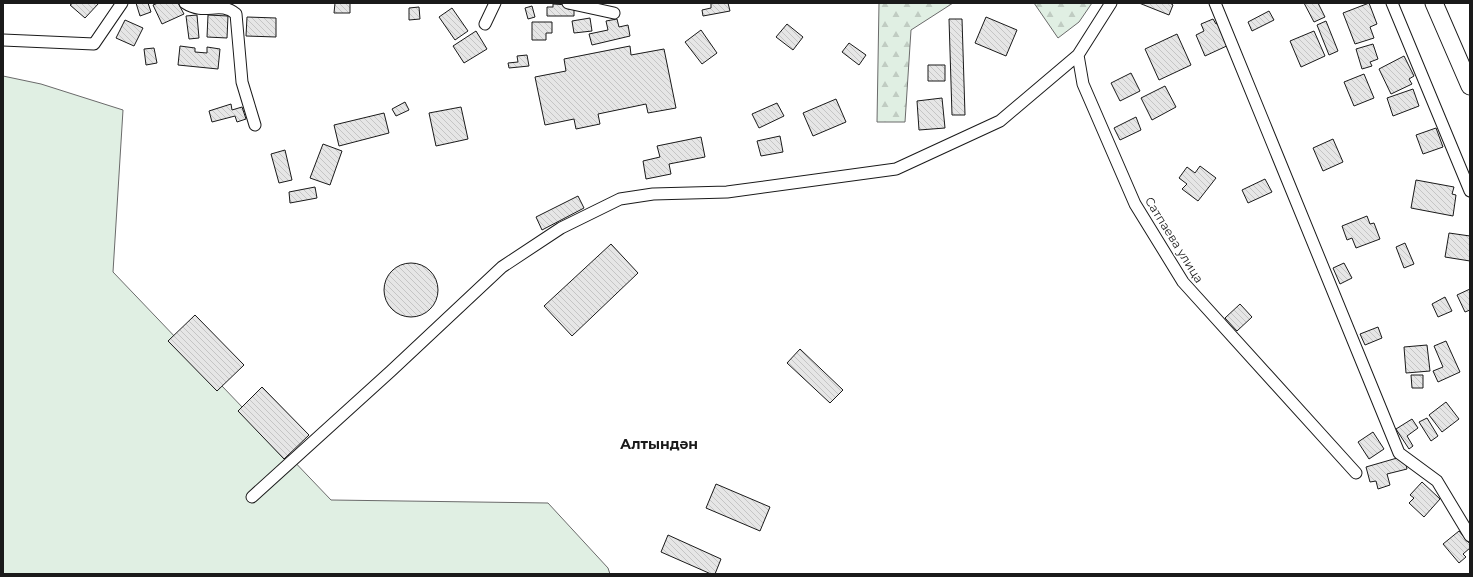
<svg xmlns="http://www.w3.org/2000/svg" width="1473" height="577" viewBox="0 0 1473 577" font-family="Montserrat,sans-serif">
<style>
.green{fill:#e0efe3;stroke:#6a6a6a}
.forest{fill:url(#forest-firs);stroke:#6a6a6a}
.building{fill:url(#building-back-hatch);stroke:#1a1a1a}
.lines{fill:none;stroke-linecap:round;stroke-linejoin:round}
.street-casing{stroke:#1a1a1a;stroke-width:13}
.primary-casing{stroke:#1a1a1a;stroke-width:19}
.street{stroke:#fff;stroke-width:11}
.primary{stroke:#fff;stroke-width:17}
.labels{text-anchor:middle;stroke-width:3;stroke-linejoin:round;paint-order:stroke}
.street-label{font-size:12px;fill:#1a1a1a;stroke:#fff}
.quarter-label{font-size:14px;font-weight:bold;fill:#1a1a1a;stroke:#fff}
</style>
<defs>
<pattern id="forest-firs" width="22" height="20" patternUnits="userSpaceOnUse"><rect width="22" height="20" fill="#e0efe3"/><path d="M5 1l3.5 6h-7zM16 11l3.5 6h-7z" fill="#c0ccc2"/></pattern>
<pattern id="building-back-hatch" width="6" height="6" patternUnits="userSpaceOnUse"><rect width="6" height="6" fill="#e6e6e6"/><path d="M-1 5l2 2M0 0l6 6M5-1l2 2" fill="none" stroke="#c5c5c5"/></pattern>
</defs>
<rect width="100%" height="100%" fill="#fff"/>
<path class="green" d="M3 76 41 84 123 110 113 272 331 500 548 503 608 568 610 574H3Z"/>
<path class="forest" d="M879 3H953L911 30 905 122H877Z
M1034 3H1092L1079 22 1058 38Z"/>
<path class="building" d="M73 3H99L85 18 70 5Z
M136 3H148L151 12 140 16Z
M158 3H178L184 14 162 24 153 5Z
M335 3H350V13H334Z
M711 3H728L730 11 703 16 702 10 711 8Z
M1139 3H1170L1173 5 1169 15Z
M1304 3H1318L1325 17 1314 22Z
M1369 3 1377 24 1370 27 1374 38 1355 44 1343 13Z
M553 4 568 5V9H574V16H547V7H553Z
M532 6 535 17 528 19 525 8Z
M419 7 420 19 409 20V8Z
M452 8 468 31 455 40 439 17Z
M1269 11 1274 20 1252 31 1248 22Z
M197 15 199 38 189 39 186 16Z
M208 15 228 16 227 38 207 37Z
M247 17 276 18V37L246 36Z
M986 17 1017 30 1006 56 975 43Z
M590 18 592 31 574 33 572 21Z
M617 19 619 27 628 25 630 36 592 45 589 34 608 30 606 21Z
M949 19H962L965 115H952Z
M1213 19 1216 24 1220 22 1231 44 1205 56 1196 35 1204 31 1201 24Z
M125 20 143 28 134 46 116 38Z
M1326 21 1338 51 1329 55 1317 25Z
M532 22H552V33H546V40H532Z
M787 24 803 37 793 50 776 37Z
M701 30 717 53 702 64 685 42Z
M476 31 487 49 464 63 453 46Z
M1314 31 1325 56 1301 67 1290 41Z
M1177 34 1191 65 1159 80 1145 49Z
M849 43 866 55 859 65 842 52Z
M1373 44 1378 59 1370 62 1372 66 1362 69 1356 49Z
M180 46 195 48V52L207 53V47L220 49 218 69 178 65Z
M630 46 631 55 664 49 676 108 648 113 646 104 598 114 600 124 576 129 574 119 545 125 535 77 566 71 564 59Z
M154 48 157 63 146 65 144 49Z
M527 55 529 66 509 68 508 63 518 62 517 56Z
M1404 56 1414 76 1409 79 1412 84 1391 94 1379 69Z
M928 65H945V81H928Z
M1131 73 1140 91 1120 101 1111 83Z
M1364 74 1374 98 1354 106 1344 82Z
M1165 86 1176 107 1152 120 1141 98Z
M1413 89 1419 106 1393 116 1387 98Z
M942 98 945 128 919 130 917 101Z
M836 99 846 122 813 136 803 113Z
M405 102 409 110 396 116 392 109Z
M777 103 784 116 759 128 752 114Z
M231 104 232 110 242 107 246 119 237 122 235 116 212 122 209 111Z
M461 107 468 139 436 146 429 113Z
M384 113 389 133 339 146 334 125Z
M1136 117 1141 130 1120 140 1114 128Z
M1436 128 1443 147 1423 154 1416 135Z
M780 136 783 152 761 156 757 141Z
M701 137 705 157 669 164 671 174 646 179 643 161 660 157 657 146Z
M1333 139 1343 162 1323 171 1313 148Z
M323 144 342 151 330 185 310 178Z
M285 150 292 180 279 183 271 154Z
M1200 166 1216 178 1198 201 1182 189 1187 184 1179 178 1187 167 1195 173Z
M1265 179 1272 192 1248 203 1242 190Z
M1416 180 1454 187 1452 194 1456 195 1453 216 1411 208Z
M315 187 317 198 290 203 289 192Z
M578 196 584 208 542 230 536 217Z
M1367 216 1370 224 1374 223 1380 239 1356 248 1352 238 1347 240 1342 226Z
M1449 233 1470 236V261L1445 257Z
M1405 243 1414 264 1404 268 1396 247Z
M611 244 638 273 572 336 544 306Z
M384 290a27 27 0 1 1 54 0a27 27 0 1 1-54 0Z
M1344 263 1352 278 1340 284 1333 268Z
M1470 289V310L1465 312 1457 295Z
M1445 297 1452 311 1438 317 1432 304Z
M1240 304 1252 317 1237 331 1225 318Z
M195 315 244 365 217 391 168 341Z
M1378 327 1382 338 1365 345 1360 334Z
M1446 341 1460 372 1438 382 1433 371 1443 367 1434 346Z
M1427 345 1430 371 1406 373 1404 347Z
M800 349 843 390 830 403 787 363Z
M1411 375H1423V388H1412Z
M262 387 309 435 284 459 238 411Z
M1446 402 1459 419 1442 432 1429 415Z
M1427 418 1438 436 1431 441 1419 422Z
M1412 419 1418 428 1407 436 1413 446 1409 449 1396 429Z
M1373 432 1384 449 1369 459 1358 442Z
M1404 456 1407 469 1387 474 1390 485 1378 489 1376 481 1370 482 1366 467Z
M1422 482 1440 499 1424 517 1409 503 1414 498 1410 495Z
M716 484 770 507 760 531 706 508Z
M1459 531 1470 544V548L1463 554 1466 557 1459 563 1443 544Z
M668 535 721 559 715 574H711L661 552Z"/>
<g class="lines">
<g class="street-casing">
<path id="street" d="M185 3C205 16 220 0 236 14L242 82 255 125
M568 3 614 13
M1111 3 1078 55 1083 84 1135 204 1183 282 1356 473
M1215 3 1399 453 1437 481 1470 536
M1392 3 1470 191
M485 24 495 3
M3 40 94 44 122 3
M252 497 391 371 502 267 561 228 620 199 653 194 727 192 896 169 1000 121 1078 55"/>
</g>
<g class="primary-casing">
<path id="primary" d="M1434 3 1470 86"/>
</g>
<use href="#street" class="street"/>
<use href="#primary" class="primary"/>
</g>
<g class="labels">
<g class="street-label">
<text transform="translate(1174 240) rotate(58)" y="4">Сатпаева улица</text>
</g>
<g class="quarter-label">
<text x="659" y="449">Алтындән</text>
</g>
</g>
<rect width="1473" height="577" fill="none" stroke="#1a1a1a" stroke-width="8"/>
</svg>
